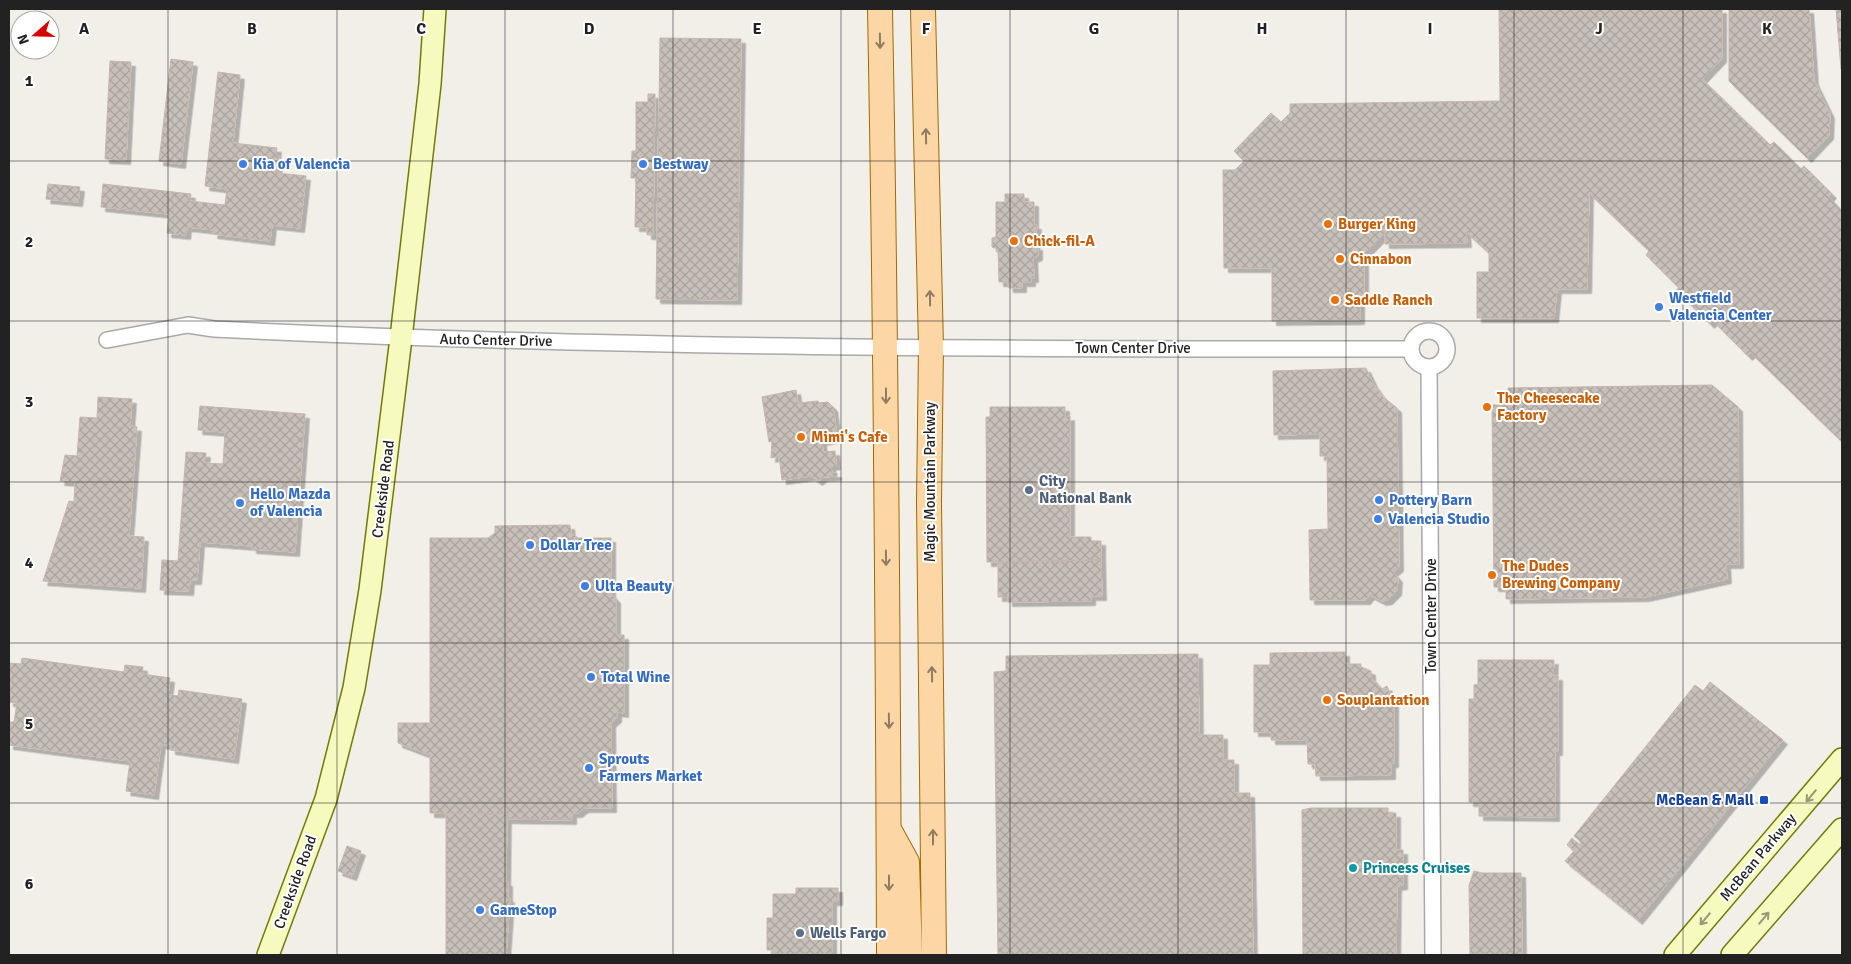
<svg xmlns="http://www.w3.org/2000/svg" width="1851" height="964" viewBox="0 0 1851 964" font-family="Signika,sans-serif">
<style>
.building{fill:url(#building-cross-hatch);stroke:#c4b6ab;filter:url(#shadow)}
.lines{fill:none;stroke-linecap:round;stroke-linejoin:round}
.street-casing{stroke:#a9a9a9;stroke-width:18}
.secondary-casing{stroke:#707d05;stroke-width:24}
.primary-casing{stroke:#a06b00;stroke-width:26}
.street{stroke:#fff;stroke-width:15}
.secondary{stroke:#f7fabf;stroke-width:21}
.primary{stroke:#fcd6a4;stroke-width:24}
.oneway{stroke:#8f7c63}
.oneway2{stroke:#979978}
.grid{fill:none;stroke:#222;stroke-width:1;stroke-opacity:0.55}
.shop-dot{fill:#3f7fe0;stroke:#fff;stroke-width:2}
.food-dot{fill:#e8710a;stroke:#fff;stroke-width:2}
.service-dot{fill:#5c6f8a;stroke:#fff;stroke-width:2}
.transit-dot{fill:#1a4fb4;stroke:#fff;stroke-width:2}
.culture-dot{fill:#0f9aa8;stroke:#fff;stroke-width:2}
.labels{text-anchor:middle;stroke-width:4;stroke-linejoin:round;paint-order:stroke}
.shop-label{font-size:15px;font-weight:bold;fill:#366cbe;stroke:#fff;text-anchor:start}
.food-label{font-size:15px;font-weight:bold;fill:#c56008;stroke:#fff;text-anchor:start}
.street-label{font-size:15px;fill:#222;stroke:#fff}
.service-label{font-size:15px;font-weight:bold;fill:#4e5e75;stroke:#fff;text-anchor:start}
.transit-label{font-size:15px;font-weight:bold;fill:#164399;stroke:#fff;text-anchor:end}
.culture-label{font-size:15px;font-weight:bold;fill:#0d838f;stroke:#fff;text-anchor:start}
.grid-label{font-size:16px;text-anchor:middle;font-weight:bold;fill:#222;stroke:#fff;stroke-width:4;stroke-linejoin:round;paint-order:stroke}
</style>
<defs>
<pattern id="building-cross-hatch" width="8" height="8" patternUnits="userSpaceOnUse" patternTransform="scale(1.25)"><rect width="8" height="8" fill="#c7bfb8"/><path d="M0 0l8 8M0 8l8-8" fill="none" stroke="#aba49e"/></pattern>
<filter id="shadow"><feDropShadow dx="4.5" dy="4.5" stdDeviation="0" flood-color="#0004"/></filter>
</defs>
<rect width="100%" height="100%" fill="#f2efe9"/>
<path class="building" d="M1499 9H1722V58L1702 79 1770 145 1774 142 1801 169 1804 166 1832 194 1829 197 1842 211V442L1751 353 1748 356 1713 321 1710 324 1676 290 1679 288 1646 255 1649 251 1589 193 1587 289H1557L1554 318H1477V272H1489V253L1466 232 1467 243 1385 244V233L1364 254V296H1360V320L1272 321V268H1224L1223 170H1235L1244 161 1234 151 1271 113 1281 122 1290 113V104L1500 101Z
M1729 9H1809L1814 81 1830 114 1829 135 1807 158 1729 81Z
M1836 9H1842V70L1841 69Z
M660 38 741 39 737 300 656 299Z
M171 59 193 62 181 164 159 161Z
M110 61 131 62 126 160 105 159Z
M218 72 240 75 233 143 277 148 276 155 279 156 277 173 306 176 300 228 272 225 270 241 213 234 214 230 187 227 186 235 167 233 169 214 101 207 103 184 191 194 190 201 225 205 227 189 205 186Z
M648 94H655L653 235H647V227H635L636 178H631L632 151H636V102H648Z
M48 184 80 187 78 202 46 199Z
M1005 194H1024V202H1034V225H1037L1035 246H1038V256L1033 258 1034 278H1031V282H1022V288H1009L1008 282H999L998 249 992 247V238L996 237V202H1005Z
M1366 368 1373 383 1383 397 1397 408 1399 567 1393 572 1398 578 1397 591 1388 600 1382 601 1370 595 1366 600H1310L1309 530 1328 529 1327 456H1320V434L1274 435 1273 371Z
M1712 385 1738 407 1739 564H1726L1727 579 1645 597 1506 599V591L1501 587H1494L1492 405H1502L1508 399V388Z
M796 390 798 403 818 401 819 403 828 402 833 407 837 435 832 439 822 441 823 452 835 451 836 465 831 466 832 473H837V476L823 477 818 481 811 476 782 480 779 456 771 458 772 441 769 442 762 397Z
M98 397 132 399 130 426 137 427 129 536 144 537 141 588 43 581 69 501 74 502 75 482 60 481 65 455 77 456 80 417 97 418Z
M200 406 305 414 295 552 252 549V546L200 542 197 580H190L189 591 160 590 162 560 178 561 186 452 206 453 205 463 223 464 225 432 198 430Z
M990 407H1065V417L1070 416V537H1091V541H1101V560L987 562 986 417H990Z
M570 525 571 533 578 538H611V593L616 599V635H624V713L617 712V718L611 723 612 808H584L578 813H572V820L507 819V814L430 813V755L398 743V723H430V538H488L495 533V526Z
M1101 560 1102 596H1091V601L1008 602V597H998V562Z
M1345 652V664H1361V667L1371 671V677L1382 689 1387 686 1391 696H1394V763H1391V775L1316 776 1315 764H1308L1307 740H1271V732H1254V665H1270V653Z
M1198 654 1199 735H1223V760H1234V793H1250L1253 955H998L994 672 1006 671V656Z
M22 658 124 672 125 665 143 667 142 674 170 678 168 695 178 696 179 690 242 699 234 759 171 750V746L161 744 154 795 126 791 130 761 9 745V722H14L17 703 9 702V663L21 664Z
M1478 660H1554L1553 676H1558V751H1555V817L1479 816V802H1469V699H1474V685L1478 684Z
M1710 682 1783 740 1638 920 1565 861 1574 851 1567 845 1572 838 1580 845 1581 842 1574 836 1695 685 1703 691Z
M1311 808H1388V813H1396V850H1403V885L1397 886 1396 955H1303L1302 810Z
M446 813 507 814 506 882H508V898H510L506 955H446Z
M347 846 361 851 352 876 338 871Z
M1474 871 1482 873H1521L1522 955H1470L1469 885Z
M796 888H838V901H832V953L804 955 773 953V950H767V918H773V894H796Z"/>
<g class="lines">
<g class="street-casing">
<path id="street" d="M1411 349a18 18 0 1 1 36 0a18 18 0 1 1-36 0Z
M107 340 188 325 214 329C613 349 1012 349 1411 349
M1429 367 1433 955"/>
</g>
<g class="secondary-casing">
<path id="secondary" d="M268 955 326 799 354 688 370 590 401 338 430 84 435 9
M1675 955 1842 759
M1732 955 1842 829"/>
</g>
<g class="primary-casing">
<path id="primary" d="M880 9C886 324 888 640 889 955
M923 9 931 347 929 502 934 955
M890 831 907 862 910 955"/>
</g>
<use href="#street" class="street"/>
<use href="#secondary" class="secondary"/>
<use href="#primary" class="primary"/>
</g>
<defs><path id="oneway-shaft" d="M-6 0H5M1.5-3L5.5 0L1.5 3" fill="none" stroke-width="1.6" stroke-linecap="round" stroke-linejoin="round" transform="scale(1.25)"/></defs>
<g class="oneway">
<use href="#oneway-shaft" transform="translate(880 41) rotate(89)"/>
<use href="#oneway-shaft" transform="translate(926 136) rotate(-91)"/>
<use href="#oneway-shaft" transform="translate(930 298) rotate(-91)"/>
<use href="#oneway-shaft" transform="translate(886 396) rotate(90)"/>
<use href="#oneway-shaft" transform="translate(886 558) rotate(89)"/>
<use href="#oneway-shaft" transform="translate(932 674) rotate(-91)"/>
<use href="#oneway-shaft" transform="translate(889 721) rotate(89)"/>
<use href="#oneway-shaft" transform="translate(933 837) rotate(-90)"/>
<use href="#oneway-shaft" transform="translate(889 883) rotate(90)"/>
</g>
<g class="oneway2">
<use href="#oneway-shaft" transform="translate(1811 796) rotate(130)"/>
<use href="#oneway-shaft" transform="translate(1764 918) rotate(-50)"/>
<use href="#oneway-shaft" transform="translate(1705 919) rotate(130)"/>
</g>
<path class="grid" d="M168 9V955M337 9V955M505 9V955M673 9V955M841 9V955M1010 9V955M1178 9V955M1346 9V955M1514 9V955M1683 9V955M9 161H1842M9 321H1842M9 482H1842M9 643H1842M9 803H1842"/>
<g class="shop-dot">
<circle cx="243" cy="164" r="5"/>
<circle cx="643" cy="164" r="5"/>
<circle cx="1659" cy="307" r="5"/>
<circle cx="1379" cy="500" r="5"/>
<circle cx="240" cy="503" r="5"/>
<circle cx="1378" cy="519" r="5"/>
<circle cx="530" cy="545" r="5"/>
<circle cx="585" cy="586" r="5"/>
<circle cx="591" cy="677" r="5"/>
<circle cx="589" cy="768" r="5"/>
<circle cx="480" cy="910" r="5"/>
</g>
<g class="food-dot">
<circle cx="1328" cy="224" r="5"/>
<circle cx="1014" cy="241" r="5"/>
<circle cx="1340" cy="259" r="5"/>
<circle cx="1335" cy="300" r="5"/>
<circle cx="1487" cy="407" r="5"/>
<circle cx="801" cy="437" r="5"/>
<circle cx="1492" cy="575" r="5"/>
<circle cx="1327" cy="700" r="5"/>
</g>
<g class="service-dot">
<circle cx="1029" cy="490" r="5"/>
<circle cx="800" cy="933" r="5"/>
</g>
<rect class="transit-dot" x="1759" y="795" width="10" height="10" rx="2.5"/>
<circle class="culture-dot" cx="1353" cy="868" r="5"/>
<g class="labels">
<g class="shop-label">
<text x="253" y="169">Kia of Valencia</text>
<text x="653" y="169">Bestway</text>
<text x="1669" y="303">Westfield<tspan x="1669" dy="17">Valencia Center</tspan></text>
<text x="250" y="499">Hello Mazda<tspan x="250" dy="17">of Valencia</tspan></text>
<text x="1389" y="505">Pottery Barn</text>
<text x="1388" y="524">Valencia Studio</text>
<text x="540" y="550">Dollar Tree</text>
<text x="595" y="591">Ulta Beauty</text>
<text x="601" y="682">Total Wine</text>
<text x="599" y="764">Sprouts<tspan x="599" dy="17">Farmers Market</tspan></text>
<text x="490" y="915">GameStop</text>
</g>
<g class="food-label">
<text x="1338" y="229">Burger King</text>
<text x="1024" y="246">Chick-fil-A</text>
<text x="1350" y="264">Cinnabon</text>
<text x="1345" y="305">Saddle Ranch</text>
<text x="1497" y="403">The Cheesecake<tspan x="1497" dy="17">Factory</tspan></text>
<text x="811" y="442">Mimi's Cafe</text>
<text x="1502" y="571">The Dudes<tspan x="1502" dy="17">Brewing Company</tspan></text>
<text x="1337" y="705">Souplantation</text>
</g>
<g class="street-label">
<text transform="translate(496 340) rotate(1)" y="5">Auto Center Drive</text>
<text x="1133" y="353">Town Center Drive</text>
<text transform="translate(930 482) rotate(-90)" y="5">Magic Mountain Parkway</text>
<text transform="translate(383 489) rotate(-83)" y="5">Creekside Road</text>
<text transform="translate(1431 616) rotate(-90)" y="5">Town Center Drive</text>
<text transform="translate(1758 857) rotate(-50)" y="5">McBean Parkway</text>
<text transform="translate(295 882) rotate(-70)" y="5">Creekside Road</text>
</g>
<g class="service-label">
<text x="1039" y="486">City<tspan x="1039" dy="17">National Bank</tspan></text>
<text x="810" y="938">Wells Fargo</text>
</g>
<g class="transit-label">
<text x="1754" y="805">McBean &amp; Mall</text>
</g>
<g class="culture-label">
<text x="1363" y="873">Princess Cruises</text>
</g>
</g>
<g class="grid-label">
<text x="84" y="34">A</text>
<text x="252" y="34">B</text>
<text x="421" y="34">C</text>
<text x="589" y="34">D</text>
<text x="757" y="34">E</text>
<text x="926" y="34">F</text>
<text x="1094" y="34">G</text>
<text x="1262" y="34">H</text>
<text x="1430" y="34">I</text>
<text x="1599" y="34">J</text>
<text x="1767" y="34">K</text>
<text x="29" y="86">1</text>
<text x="29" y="247">2</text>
<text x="29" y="407">3</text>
<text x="29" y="568">4</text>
<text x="29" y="729">5</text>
<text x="29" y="889">6</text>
</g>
<rect width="1851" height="964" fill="none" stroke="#222222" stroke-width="20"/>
<g transform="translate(35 35) rotate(250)"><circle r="24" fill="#ffffff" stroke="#a7a7a7"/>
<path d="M0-4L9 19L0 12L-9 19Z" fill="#d40000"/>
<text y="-8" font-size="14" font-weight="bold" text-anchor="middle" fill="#222222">N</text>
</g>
</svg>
